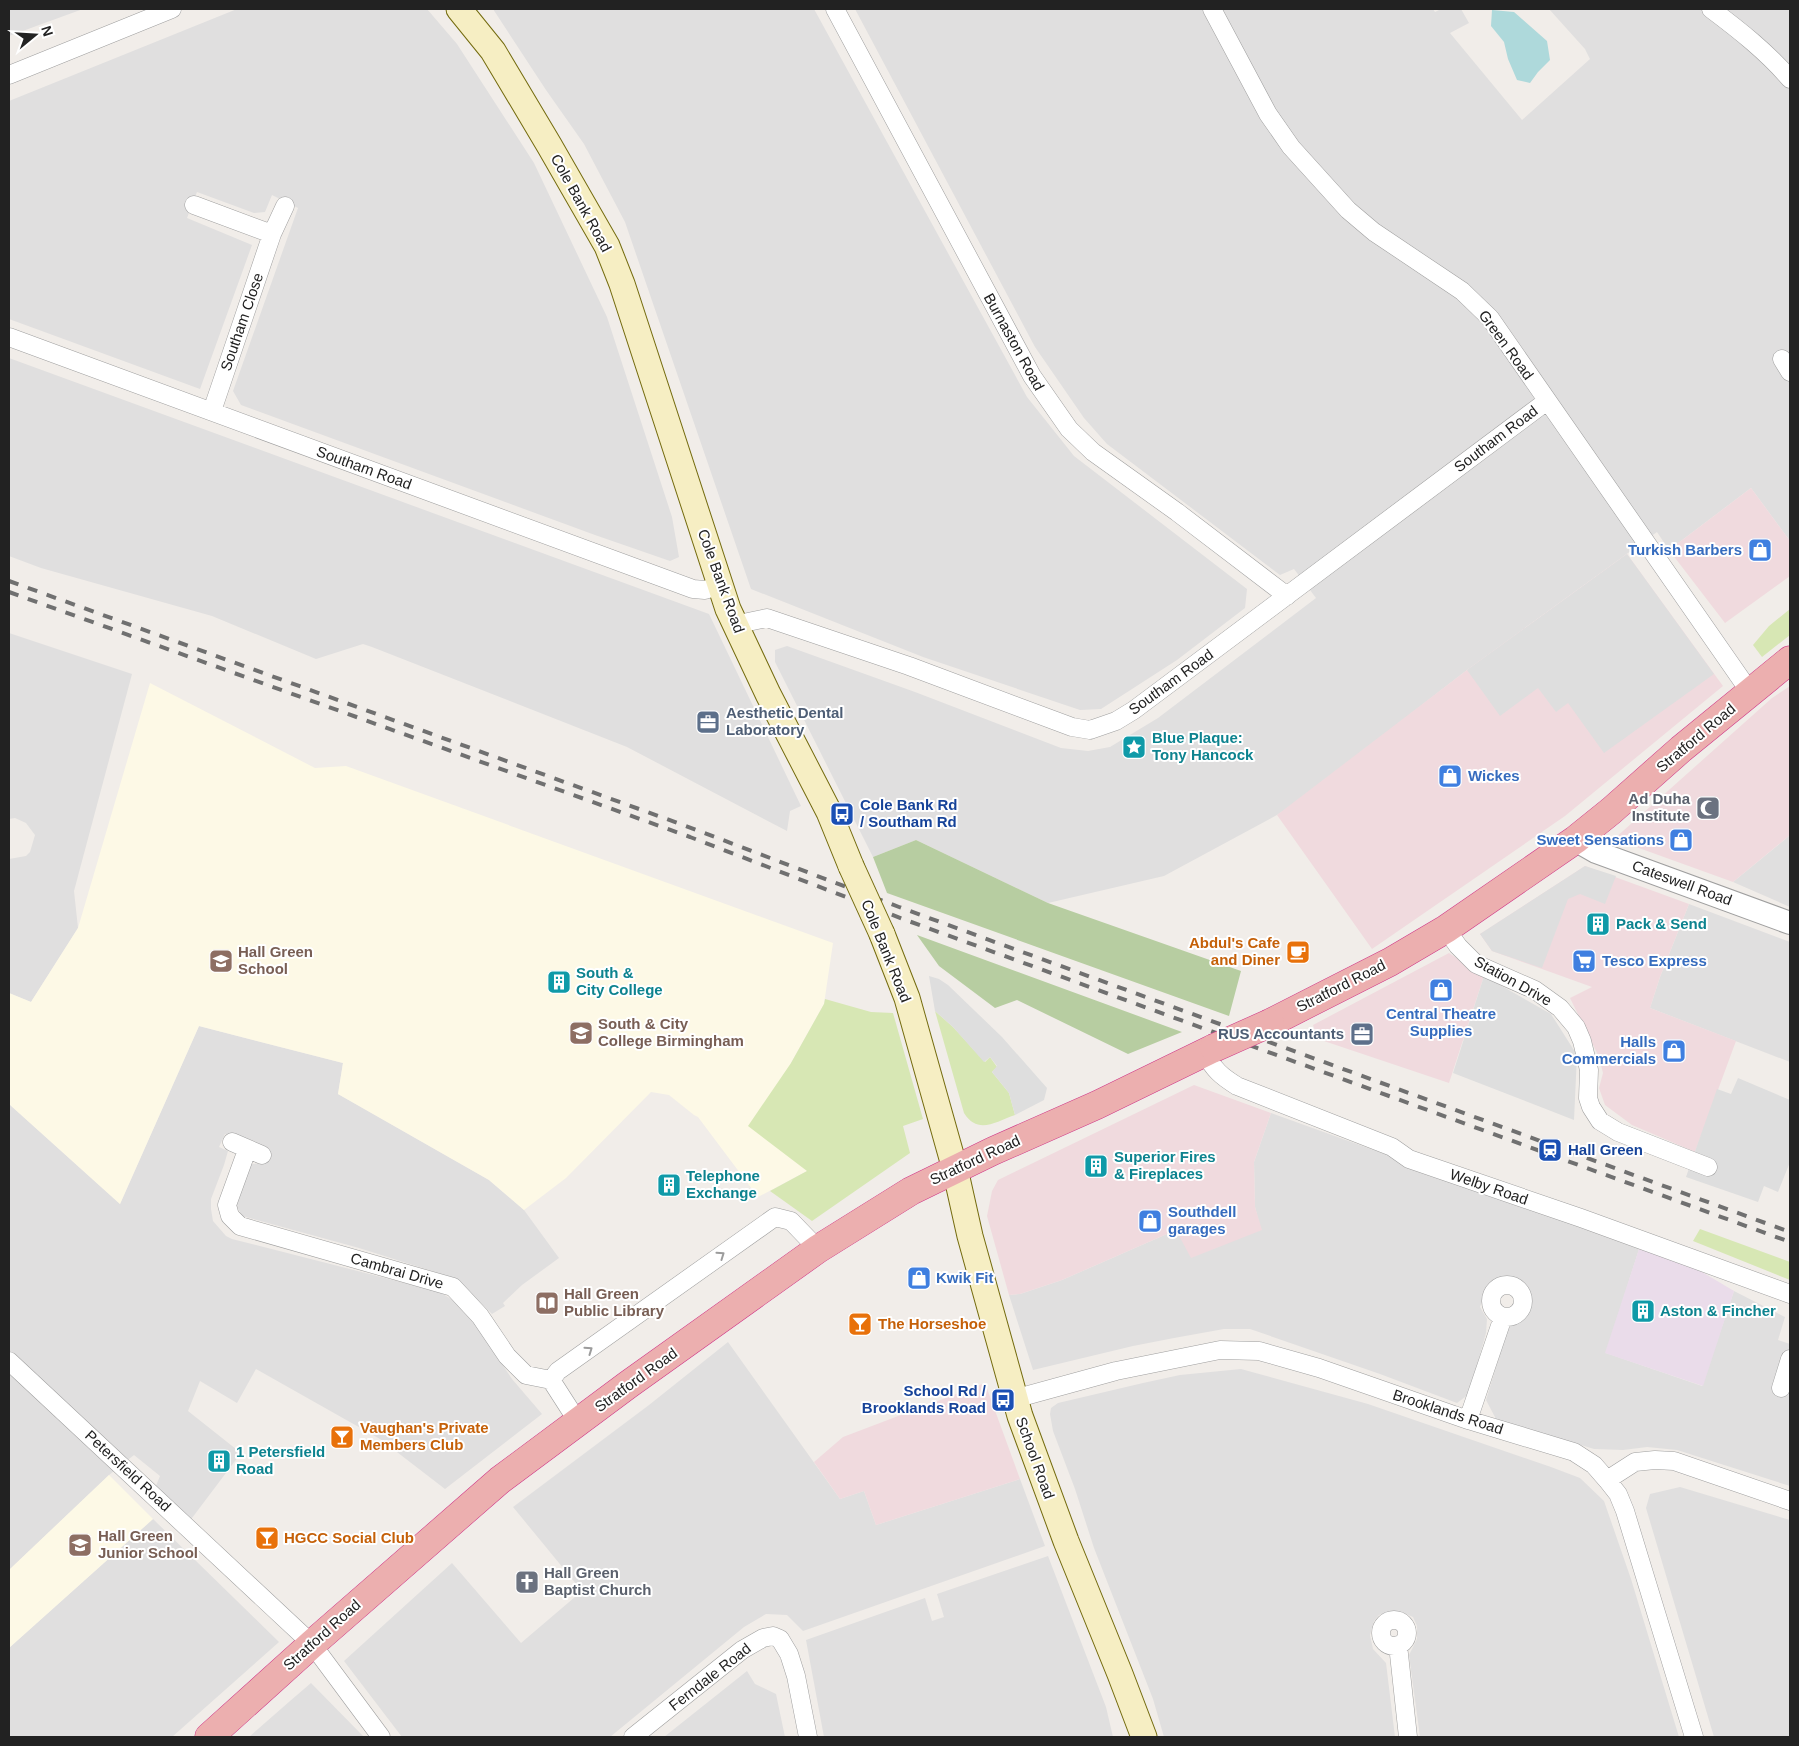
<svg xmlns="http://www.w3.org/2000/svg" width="1799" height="1746" viewBox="0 0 1799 1746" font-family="Arial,sans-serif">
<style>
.residential{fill:#e0dfdf}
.commercial{fill:#f0dade}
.industrial{fill:#eadcea}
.education{fill:#fdf9e6}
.grass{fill:#d7e7b4}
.forest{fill:#b7cda1}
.parking{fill:#dedede}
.water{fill:#aed9db}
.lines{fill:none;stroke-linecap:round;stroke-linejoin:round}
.minor-casing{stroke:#9f9f9f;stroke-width:19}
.tertiary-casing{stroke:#9f9f9f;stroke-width:24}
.secondary-casing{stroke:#746b0e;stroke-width:27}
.trunk-casing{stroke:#cf3788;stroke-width:29}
.minor{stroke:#fff;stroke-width:18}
.tertiary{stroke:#fff;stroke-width:22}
.secondary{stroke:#f6eec3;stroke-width:25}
.trunk{stroke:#ecafaf;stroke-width:28}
.rail{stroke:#707070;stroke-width:4;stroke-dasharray:10 10;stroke-linecap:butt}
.secondary-bridge-casing{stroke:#746b0e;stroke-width:27;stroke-linecap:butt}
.trunk-bridge-casing{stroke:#cf3788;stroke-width:29;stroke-linecap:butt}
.secondary-bridge{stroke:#f6eec3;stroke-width:25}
.trunk-bridge{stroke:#ecafaf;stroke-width:28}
.oneway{stroke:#9c9c9c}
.labels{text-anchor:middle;stroke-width:4;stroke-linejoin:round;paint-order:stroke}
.street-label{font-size:15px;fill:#222;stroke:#fff}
.shop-label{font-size:15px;font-weight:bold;fill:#366cbe;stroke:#fff;text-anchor:start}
.service-label{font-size:15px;font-weight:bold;fill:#4e5e75;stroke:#fff;text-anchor:start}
.culture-label{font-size:15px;font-weight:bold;fill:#0d838f;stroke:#fff;text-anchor:start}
.worship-label{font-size:15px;font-weight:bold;fill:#5b616d;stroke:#fff;text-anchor:end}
.transit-label{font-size:15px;font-weight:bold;fill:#164399;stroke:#fff;text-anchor:start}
.food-label{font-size:15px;font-weight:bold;fill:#c56008;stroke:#fff;text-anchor:start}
.education-label{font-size:15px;font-weight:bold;fill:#785e54;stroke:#fff;text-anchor:start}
</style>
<rect width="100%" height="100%" fill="#f1ede9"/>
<path class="residential" d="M9 9H83L9 36Z
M237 9H427L457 44 534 163 607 317 672 517 679 557 670 561 595 535 241 405 233 391 298 208 272 195 265 212 254 213 197 192 187 218 252 245 200 389 9 319V101Z
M493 9H814L1027 397 1074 456 1247 589 1245 608 1177 660 1101 709 1080 710 923 657 751 589 625 222 584 144 546 90Z
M855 9H1433L1435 12 1441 9H1461L1469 23 1450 33 1522 120 1590 59 1585 49 1549 9H1790V541L1751 488 1669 550 1657 532 1467 670 1294 804 1277 815 1164 876 1048 903 916 840 873 857 775 662V650L787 646 915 692 1061 748 1088 751 1110 747 1158 718 1316 598 1294 569 1280 575 1107 444 1084 418 1035 347Z
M9 358 709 614 801 806 790 811 787 831 627 747 372 647 363 644 316 659 212 616 41 568 9 556Z
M9 633 132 674 74 891 78 928 31 1002 9 993V859L26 856 30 852 35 835 26 823 15 818 9 819Z
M1790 835V907L1733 882 1783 841Z
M1689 904 1790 942V1062L1650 1008 1660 977Z
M199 1026 343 1063 338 1094 489 1180 524 1210 559 1258 522 1285 503 1303 505 1306 492 1314 457 1279 359 1248 242 1216 235 1203 251 1164 265 1163 269 1150 225 1134 219 1147 228 1151 224 1165 211 1199V1209L213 1221 226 1236 232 1239 440 1292 460 1305 476 1325 512 1379 542 1414 445 1489 380 1439 256 1369 237 1403 200 1381 188 1411 241 1453 186 1526 153 1493 160 1476 134 1455 109 1475 9 1570V1104L120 1204Z
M1271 1113 1640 1246 1606 1353 1702 1386 1734 1291 1785 1317 1778 1340 1790 1344V1486L1677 1450 1647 1447 1623 1450 1594 1449 1496 1419 1486 1400 1508 1328 1527 1316 1531 1301 1525 1284 1510 1279 1494 1284 1484 1297 1480 1307 1487 1319 1486 1333 1469 1394 1457 1403 1380 1374 1250 1329H1224L1174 1338 1133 1346 1033 1370 1009 1295 1020 1294 1062 1280 1176 1230H1261L1255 1207 1254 1162Z
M728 1342 840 1499 864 1491 876 1525 1020 1479 1045 1546 803 1631 787 1615 766 1614 744 1627 610 1737H402L344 1661 452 1563 521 1643 582 1591 513 1507 649 1405Z
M1241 1369 1368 1404 1551 1467 1580 1478 1604 1501 1631 1579 1679 1737H1420L1409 1655 1417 1639V1626L1413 1617 1401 1612H1388L1379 1615 1374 1621 1370 1635 1373 1649 1386 1663 1395 1737H1164L1153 1699 1094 1548 1075 1489 1053 1431 1050 1414 1051 1408 1058 1403 1143 1383 1180 1375Z
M1680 1487 1790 1520V1737H1714L1646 1508 1650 1494Z
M153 1519 279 1642 172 1737H9V1648Z
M1048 1556 1106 1707 1113 1737H824L806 1640 925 1598 932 1621 944 1617 937 1594Z
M747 1671 755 1684 776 1694 785 1737H664Z
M311 1683 364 1737H249L290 1701Z"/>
<path class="commercial" d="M1751 488 1790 541V576L1725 623 1669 550Z
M1627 554 1723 686 1565 816 1372 949 1277 815 1467 670Z
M1790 686V835L1733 882 1614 839 1772 698Z
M1585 866 1689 904 1660 977 1650 1008 1736 1041 1695 1152 1632 1125 1605 1105 1599 1088 1603 1073 1599 1057 1570 998 1592 987 1492 951 1480 934Z
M1449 953 1484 976 1449 1083 1318 1039 1313 1025Z
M1194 1085 1271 1113 1254 1162 1255 1207 1262 1230 1191 1258 1176 1230 1062 1280 1020 1294 1009 1295 987 1216 992 1191 998 1180Z
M985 1383 1020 1479 876 1525 864 1491 840 1499 814 1462 843 1437Z"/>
<path class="industrial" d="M1640 1246 1697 1269 1734 1291 1703 1386 1605 1353Z"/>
<path class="education" d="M150 683 315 768 346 766 833 943 824 1004 791 1063 807 1171 758 1197 698 1117 694 1115 669 1095 651 1092 566 1178 524 1210 489 1180 338 1094 343 1063 199 1026 120 1204 9 1104V993L31 1002 78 928Z
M109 1475 153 1519 9 1648V1570Z"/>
<path class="grass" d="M1790 609V635L1762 657 1753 645 1769 626Z
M825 999 871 1012 893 1013 923 1119 903 1126 910 1153 812 1221 770 1191 807 1171 748 1126 791 1063 824 1004Z
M935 1011 953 1027 985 1062 990 1057 997 1067 992 1072 1009 1093 1015 1115C995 1122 978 1135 964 1113Z
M1700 1229 1790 1262V1280L1693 1241Z"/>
<path class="forest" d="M916 840 1048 903 1241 971 1229 1016 887 893 873 857Z
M917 935 1182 1032 1128 1054 1017 1000 995 1008 939 966Z"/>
<path class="parking" d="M1627 554 1714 674 1604 753 1568 703 1556 712 1538 688 1500 716 1467 670Z
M1585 866 1616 876 1605 904 1580 894 1568 899 1542 968 1492 951 1480 934Z
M929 976 939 979 948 985 1002 1037 1047 1088 1044 1100 1015 1115 1009 1093 992 1072 997 1066 990 1057 984 1062 953 1027 935 1011Z
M1484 976 1551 1014 1577 1055 1574 1120 1453 1073Z
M1738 1078 1790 1100V1162L1778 1192 1764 1186 1758 1202 1686 1177 1717 1089 1731 1094Z"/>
<path class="water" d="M1492 10 1514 12 1547 41 1550 60 1538 72 1530 83 1517 80 1508 59 1504 42 1491 26Z"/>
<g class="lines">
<g class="minor-casing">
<path id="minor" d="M835 9 1032 376 1069 429 1093 452 1177 512 1287 596
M1212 9 1268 114 1291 147 1348 210 1374 232 1462 291 1490 318 1750 692
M1711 9C1739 30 1767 52 1790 79
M9 75 172 9
M194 205 272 234 212 411
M272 234 285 206
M9 337 693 589 705 590 720 585
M1782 359 1790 372
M737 628 748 622 767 618 909 666 1072 727 1090 730 1116 721 1134 710 1547 401
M1446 929 1458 946 1476 964 1535 990 1560 1008 1576 1027 1582 1041 1589 1070 1588 1098 1591 1107 1600 1121 1618 1132 1708 1167
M1205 1053C1214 1070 1221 1076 1237 1086L1392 1147 1409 1159 1581 1218 1790 1294
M232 1142 262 1155
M247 1150 227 1205 230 1216 240 1226 453 1287 480 1316 507 1356 526 1375 551 1380 578 1422
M1491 1301a16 16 0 1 1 32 0a16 16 0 1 1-32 0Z
M9 1361 312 1644 381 1737
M551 1380 558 1371 775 1217 791 1221 818 1249
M1781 1388 1790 1359
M1014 1399 1116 1371 1220 1350 1259 1351 1319 1368 1468 1420 1574 1452 1594 1465 1607 1480 1618 1494 1625 1511 1694 1737
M1468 1420 1503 1317
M1607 1480 1635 1462 1655 1460 1674 1461 1790 1501
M1381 1633a13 13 0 1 1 26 0a13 13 0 1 1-26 0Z
M1398 1645 1408 1737
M633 1737 742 1650 763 1638 773 1636 780 1639 789 1654 796 1676 808 1737"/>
</g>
<g class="tertiary-casing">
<path id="tertiary" d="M1575 840 1596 852 1790 923"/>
</g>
<g class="secondary-casing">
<path id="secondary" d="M459 9 493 51 549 145 607 246 622 284 728 609 768 694 829 812 851 866
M882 934 907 998 955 1169 970 1236 1020 1416 1066 1541 1120 1674 1144 1737"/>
</g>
<g class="trunk-casing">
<path id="trunk" d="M1270 1023 1390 962 1446 929 1575 840 1611 811 1681 749 1790 660
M209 1737 312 1644 500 1480 629 1384 818 1249 911 1191 993 1151 1097 1105 1214 1048"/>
</g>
<use href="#minor" class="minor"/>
<use href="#tertiary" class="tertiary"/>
<use href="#secondary" class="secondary"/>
<use href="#trunk" class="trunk"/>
<path class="rail" d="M9 581 686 826 899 907 1790 1232
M9 592 690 837 903 919 1790 1242"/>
<g class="secondary-bridge-casing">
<path id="secondary-bridge" d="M851 866 882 934"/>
</g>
<g class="trunk-bridge-casing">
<path id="trunk-bridge" d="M1214 1048 1270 1023"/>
</g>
<use href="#secondary-bridge" class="secondary-bridge"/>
<use href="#trunk-bridge" class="trunk-bridge"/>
</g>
<defs><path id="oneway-chevron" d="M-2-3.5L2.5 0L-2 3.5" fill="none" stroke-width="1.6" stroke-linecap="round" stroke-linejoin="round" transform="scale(1.25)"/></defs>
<g class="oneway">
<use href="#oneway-chevron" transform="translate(721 1255) rotate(-35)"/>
<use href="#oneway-chevron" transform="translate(589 1350) rotate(-35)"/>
</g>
<defs>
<g id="shop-square" transform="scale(1.25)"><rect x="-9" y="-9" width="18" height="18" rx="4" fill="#3f7fe0" stroke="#fff"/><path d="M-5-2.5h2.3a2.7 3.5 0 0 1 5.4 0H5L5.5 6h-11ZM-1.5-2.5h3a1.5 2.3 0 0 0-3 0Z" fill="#fff"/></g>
<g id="office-square" transform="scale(1.25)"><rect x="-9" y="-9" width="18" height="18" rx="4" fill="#5c6f8a" stroke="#fff"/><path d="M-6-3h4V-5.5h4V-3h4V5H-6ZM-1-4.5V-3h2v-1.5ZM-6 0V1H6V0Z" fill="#fff"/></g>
<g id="sight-square" transform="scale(1.25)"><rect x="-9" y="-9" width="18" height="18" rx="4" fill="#0f9aa8" stroke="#fff"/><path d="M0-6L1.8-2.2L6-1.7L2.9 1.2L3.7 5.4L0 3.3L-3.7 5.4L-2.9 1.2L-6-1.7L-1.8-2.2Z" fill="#fff"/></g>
<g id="mosque-square" transform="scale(1.25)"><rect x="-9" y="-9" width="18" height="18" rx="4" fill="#6b7280" stroke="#fff"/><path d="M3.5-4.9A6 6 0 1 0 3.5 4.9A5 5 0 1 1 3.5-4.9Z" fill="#fff"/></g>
<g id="bus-square" transform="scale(1.25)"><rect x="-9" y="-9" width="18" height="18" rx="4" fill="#1a4fb4" stroke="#fff"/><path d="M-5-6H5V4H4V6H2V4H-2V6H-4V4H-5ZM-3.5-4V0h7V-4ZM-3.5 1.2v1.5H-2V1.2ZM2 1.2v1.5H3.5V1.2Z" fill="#fff"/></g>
<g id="building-square" transform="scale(1.25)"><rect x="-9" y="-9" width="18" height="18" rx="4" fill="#0f9aa8" stroke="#fff"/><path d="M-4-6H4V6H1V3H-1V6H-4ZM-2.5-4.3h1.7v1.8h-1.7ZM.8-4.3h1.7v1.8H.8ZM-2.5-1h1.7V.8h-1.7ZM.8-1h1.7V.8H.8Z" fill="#fff"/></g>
<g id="cafe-square" transform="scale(1.25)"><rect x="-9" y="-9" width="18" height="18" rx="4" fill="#e8710a" stroke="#fff"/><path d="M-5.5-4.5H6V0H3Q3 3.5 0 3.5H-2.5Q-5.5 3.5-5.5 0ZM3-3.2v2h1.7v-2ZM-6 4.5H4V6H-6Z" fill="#fff"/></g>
<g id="school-square" transform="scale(1.25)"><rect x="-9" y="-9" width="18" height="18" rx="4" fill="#8d6e63" stroke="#fff"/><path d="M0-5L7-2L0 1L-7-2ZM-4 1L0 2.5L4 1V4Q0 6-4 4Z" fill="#fff"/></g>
<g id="supermarket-square" transform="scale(1.25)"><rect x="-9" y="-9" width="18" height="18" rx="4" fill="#3f7fe0" stroke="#fff"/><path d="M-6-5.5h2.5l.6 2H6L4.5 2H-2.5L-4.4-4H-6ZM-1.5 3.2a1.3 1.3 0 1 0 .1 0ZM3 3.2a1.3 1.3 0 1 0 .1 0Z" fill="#fff"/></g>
<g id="university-square" transform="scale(1.25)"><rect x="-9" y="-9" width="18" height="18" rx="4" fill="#8d6e63" stroke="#fff"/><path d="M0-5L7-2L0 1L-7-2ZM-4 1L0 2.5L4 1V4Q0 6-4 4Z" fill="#fff"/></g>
<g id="station-square" transform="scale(1.25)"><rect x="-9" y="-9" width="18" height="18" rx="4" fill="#1a4fb4" stroke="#fff"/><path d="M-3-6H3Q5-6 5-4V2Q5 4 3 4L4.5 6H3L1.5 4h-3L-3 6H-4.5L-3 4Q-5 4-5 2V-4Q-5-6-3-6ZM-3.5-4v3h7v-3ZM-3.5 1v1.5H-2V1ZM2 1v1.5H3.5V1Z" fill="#fff"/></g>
<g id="library-square" transform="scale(1.25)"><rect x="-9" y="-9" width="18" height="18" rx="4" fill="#8d6e63" stroke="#fff"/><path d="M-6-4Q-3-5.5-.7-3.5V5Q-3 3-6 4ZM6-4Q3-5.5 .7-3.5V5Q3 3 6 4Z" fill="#fff"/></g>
<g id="bar-square" transform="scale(1.25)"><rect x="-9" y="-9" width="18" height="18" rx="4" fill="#e8710a" stroke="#fff"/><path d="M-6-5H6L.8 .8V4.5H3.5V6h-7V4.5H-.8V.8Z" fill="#fff"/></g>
<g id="church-square" transform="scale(1.25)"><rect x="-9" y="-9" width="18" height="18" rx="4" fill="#6b7280" stroke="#fff"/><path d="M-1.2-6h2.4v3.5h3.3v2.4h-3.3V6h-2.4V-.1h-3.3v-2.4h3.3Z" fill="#fff"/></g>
</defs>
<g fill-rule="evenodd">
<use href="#shop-square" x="1760" y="550"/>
<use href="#office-square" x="708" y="722"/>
<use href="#sight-square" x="1134" y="747"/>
<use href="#shop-square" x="1450" y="776"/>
<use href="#mosque-square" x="1708" y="808"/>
<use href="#bus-square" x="842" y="814"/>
<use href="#shop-square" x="1681" y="840"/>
<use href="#building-square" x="1598" y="924"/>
<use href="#cafe-square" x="1298" y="952"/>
<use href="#school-square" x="221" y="961"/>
<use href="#supermarket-square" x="1584" y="961"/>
<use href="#building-square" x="559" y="982"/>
<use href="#shop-square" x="1441" y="990"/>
<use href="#university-square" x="581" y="1033"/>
<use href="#office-square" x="1362" y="1034"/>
<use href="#shop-square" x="1674" y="1051"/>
<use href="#station-square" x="1550" y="1150"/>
<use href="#building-square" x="1096" y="1166"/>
<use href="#building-square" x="669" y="1185"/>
<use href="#shop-square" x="1150" y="1221"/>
<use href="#shop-square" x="919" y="1278"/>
<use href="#library-square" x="547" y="1303"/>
<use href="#building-square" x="1643" y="1311"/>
<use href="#bar-square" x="860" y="1324"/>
<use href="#bus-square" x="1003" y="1400"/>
<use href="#bar-square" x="342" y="1437"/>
<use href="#building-square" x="219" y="1461"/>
<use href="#bar-square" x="267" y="1538"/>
<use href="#school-square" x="80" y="1545"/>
<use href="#church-square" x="527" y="1582"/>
</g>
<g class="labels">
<g class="street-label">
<text transform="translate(581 203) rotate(61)" y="5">Cole Bank Road</text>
<text transform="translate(242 322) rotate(-71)" y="5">Southam Close</text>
<text transform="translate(1014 342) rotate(61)" y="5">Burnaston Road</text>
<text transform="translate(1506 345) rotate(54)" y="5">Green Road</text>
<text transform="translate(1496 439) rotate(-37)" y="5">Southam Road</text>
<text transform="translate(364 468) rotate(20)" y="5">Southam Road</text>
<text transform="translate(721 581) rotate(70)" y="5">Cole Bank Road</text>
<text transform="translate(1171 682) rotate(-36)" y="5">Southam Road</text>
<text transform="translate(1696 738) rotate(-40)" y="5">Stratford Road</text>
<text transform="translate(1682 883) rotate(20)" y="5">Cateswell Road</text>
<text transform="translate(886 951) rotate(68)" y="5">Cole Bank Road</text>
<text transform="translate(1513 981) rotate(29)" y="5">Station Drive</text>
<text transform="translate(1341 986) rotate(-27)" y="5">Stratford Road</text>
<text transform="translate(975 1160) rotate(-25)" y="5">Stratford Road</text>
<text transform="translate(1489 1187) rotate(19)" y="5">Welby Road</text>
<text transform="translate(397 1271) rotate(16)" y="5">Cambrai Drive</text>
<text transform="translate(636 1380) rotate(-36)" y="5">Stratford Road</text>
<text transform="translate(1448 1412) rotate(18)" y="5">Brooklands Road</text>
<text transform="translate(1035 1458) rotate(70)" y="5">School Road</text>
<text transform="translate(128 1471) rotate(43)" y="5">Petersfield Road</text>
<text transform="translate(322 1635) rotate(-42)" y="5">Stratford Road</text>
<text transform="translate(710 1677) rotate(-38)" y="5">Ferndale Road</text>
</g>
<g class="shop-label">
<text x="1742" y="555" text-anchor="end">Turkish Barbers</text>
<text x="1468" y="781">Wickes</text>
<text x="1664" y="845" text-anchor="end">Sweet Sensations</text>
<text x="1602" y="966">Tesco Express</text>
<text x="1441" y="1019" text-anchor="middle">Central Theatre<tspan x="1441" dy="17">Supplies</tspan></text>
<text x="1656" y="1047" text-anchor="end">Halls<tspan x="1656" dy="17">Commercials</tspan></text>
<text x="1168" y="1217">Southdell<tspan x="1168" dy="17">garages</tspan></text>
<text x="936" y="1283">Kwik Fit</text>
</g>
<g class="service-label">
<text x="726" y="718">Aesthetic Dental<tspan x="726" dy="17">Laboratory</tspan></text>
<text x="1344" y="1039" text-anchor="end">RUS Accountants</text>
</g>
<g class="culture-label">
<text x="1152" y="743">Blue Plaque:<tspan x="1152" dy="17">Tony Hancock</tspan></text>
<text x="1616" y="929">Pack &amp; Send</text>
<text x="576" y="978">South &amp;<tspan x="576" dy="17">City College</tspan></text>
<text x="1114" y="1162">Superior Fires<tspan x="1114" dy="17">&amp; Fireplaces</tspan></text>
<text x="686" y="1181">Telephone<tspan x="686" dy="17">Exchange</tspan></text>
<text x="1660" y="1316">Aston &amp; Fincher</text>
<text x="236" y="1457">1 Petersfield<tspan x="236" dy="17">Road</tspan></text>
</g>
<g class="worship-label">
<text x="1690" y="804">Ad Duha<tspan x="1690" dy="17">Institute</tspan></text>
<text x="544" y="1578" text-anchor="start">Hall Green<tspan x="544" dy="17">Baptist Church</tspan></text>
</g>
<g class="transit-label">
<text x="860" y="810">Cole Bank Rd<tspan x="860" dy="17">/ Southam Rd</tspan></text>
<text x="1568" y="1155">Hall Green</text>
<text x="986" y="1396" text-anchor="end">School Rd /<tspan x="986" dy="17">Brooklands Road</tspan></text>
</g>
<g class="food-label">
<text x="1280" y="948" text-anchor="end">Abdul's Cafe<tspan x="1280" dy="17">and Diner</tspan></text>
<text x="878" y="1329">The Horseshoe</text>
<text x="360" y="1433">Vaughan's Private<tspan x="360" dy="17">Members Club</tspan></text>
<text x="284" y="1543">HGCC Social Club</text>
</g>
<g class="education-label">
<text x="238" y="957">Hall Green<tspan x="238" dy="17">School</tspan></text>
<text x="598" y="1029">South &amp; City<tspan x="598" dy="17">College Birmingham</tspan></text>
<text x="564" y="1299">Hall Green<tspan x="564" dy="17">Public Library</tspan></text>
<text x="98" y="1541">Hall Green<tspan x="98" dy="17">Junior School</tspan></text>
</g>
</g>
<rect width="1799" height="1746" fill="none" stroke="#222222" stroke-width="20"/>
<g transform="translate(35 35) rotate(72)" stroke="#ffffff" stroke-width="4" paint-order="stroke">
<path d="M0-4L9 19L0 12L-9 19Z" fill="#222222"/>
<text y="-8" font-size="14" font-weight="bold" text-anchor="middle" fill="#222222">N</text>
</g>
</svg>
